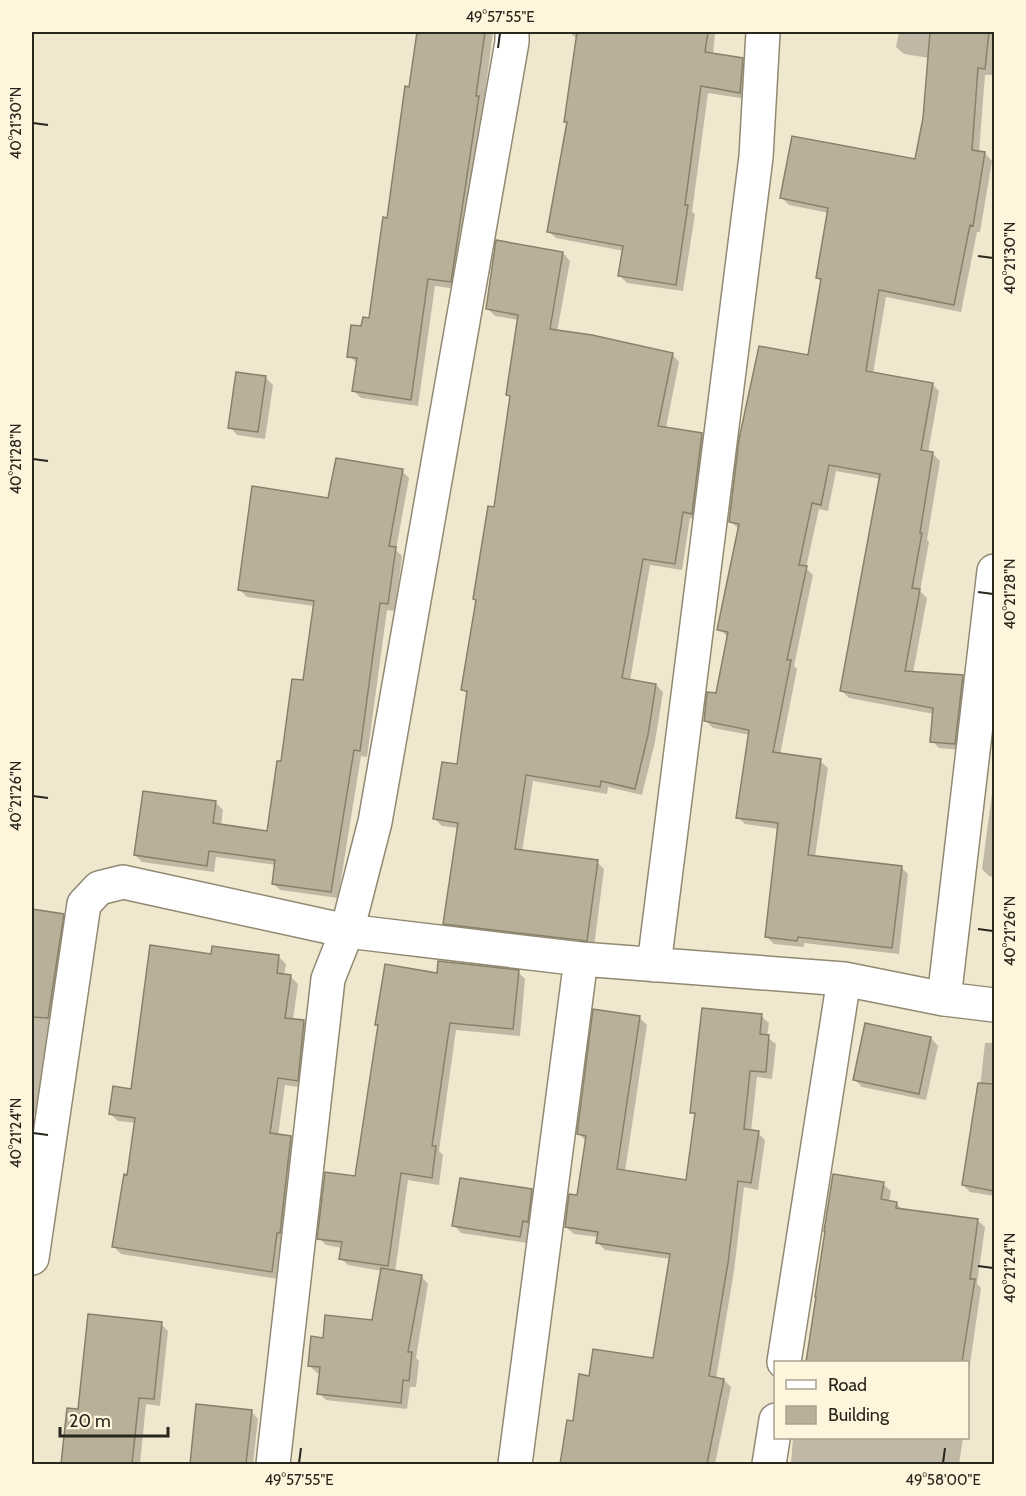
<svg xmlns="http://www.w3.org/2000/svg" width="1026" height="1496" viewBox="0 0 1026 1496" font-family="Cabin,sans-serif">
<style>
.shadow{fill:#0003}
.building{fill:#b9b099;stroke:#888069;stroke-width:1.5}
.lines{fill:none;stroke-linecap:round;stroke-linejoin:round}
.street-casing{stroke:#918972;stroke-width:36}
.street{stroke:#fff;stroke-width:33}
.ticks{fill:none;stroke:#29261d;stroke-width:2}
.neatline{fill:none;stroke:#29261d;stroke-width:2}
.ticks-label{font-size:15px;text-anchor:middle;fill:#29261d}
</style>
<rect width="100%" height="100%" fill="#f0e7cf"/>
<path class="shadow" d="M419 32H493L466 241 458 289 435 286 418 406 361 398 354 391 358 364 349 356 363 328 370 320 411 88Z
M569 32H715L713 55 742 60 749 67 747 99 708 93 692 212 695 214 683 291 627 283 620 276 624 251 556 238 548 231 568 123 566 121 578 40Z
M899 32H994L992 75H985L979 152 985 153 992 161 980 232H977L961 312 886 297 873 374 932 384 939 391 928 453 933 454 940 461 927 540 929 542 920 591 927 598 913 673 962 677 969 684 962 750 939 748 932 741 934 714 849 698 842 691 880 479 836 471 828 511 819 509 806 568 813 575 794 666 797 669 780 755 820 761 828 768 815 857 901 867 908 874 899 954 804 943V947L774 944 767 937 779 829 745 824 738 817 750 735 713 728 705 720 717 694 728 637 719 629 739 529 730 521 810 357 822 282 818 278 829 213 789 205 782 198 917 161 924 118 929 58 904 54 896 47Z
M563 253 570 261 557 332 672 354 679 362 666 428 702 434 709 441 699 520 690 518 682 570 650 565 630 681 656 685 663 692 655 742 642 795 608 787 607 794 533 781 522 852 597 862 604 869 594 947 452 930 445 923 458 828 442 826 435 819 458 766 468 695 462 689 495 509 511 398 508 395 519 320 495 316 487 308Z
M266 378 273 385 265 439 237 435 230 427Z
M402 471 409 478 396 550 402 556 395 611 387 610 367 757 361 756 338 898 280 890 273 883 276 865 216 857 214 872 142 862 135 855 216 803 223 810 221 826 269 833 282 763 304 682 315 606 247 597 239 589 329 500Z
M994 778V877L989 876 982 869Z
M32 911 63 915 70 922 42 1115 32 1114Z
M212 956H278L286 964 284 975 290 976 298 984 293 1020 304 1022 311 1029 304 1088 285 1085 278 1136 291 1138 298 1145 278 1279 121 1254 114 1247 128 1177 136 1123 118 1121 110 1114 132 1090Z
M518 972 525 979 520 1036 456 1030 439 1151 443 1155 439 1185 408 1180 395 1272 421 1276 428 1284 416 1358 419 1361 416 1387H410L407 1409 326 1400 319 1393 321 1373H317L310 1366 324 1339 373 1321 382 1271 348 1265 340 1258 342 1248 326 1245 319 1238 357 1178 380 1027 377 1024 438 974Z
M761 1016 769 1023 767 1037 776 1044 772 1079 757 1077 751 1132 758 1133 765 1140 758 1190 744 1187 734 1271 716 1379 724 1380 731 1387 715 1464H562L568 1422 574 1423 590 1377 654 1360 671 1259 605 1250 598 1243V1237L574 1234 566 1227 578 1197 587 1142 579 1134 639 1017 647 1025 625 1172 687 1181 696 1117 692 1112Z
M931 1038 938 1046 926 1100 862 1087 854 1079Z
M985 1043H994V1196L970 1192 963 1185 975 1130Z
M883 1184 891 1191 889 1202 896 1203 904 1211 977 1220 985 1227 977 1284 981 1288 968 1378V1362H807L818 1298Z
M531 1190 539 1197 527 1243 461 1233 454 1225Z
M161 1324 168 1331 160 1406 146 1404 140 1464H63L68 1410 80 1411Z
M197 1406 251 1411 258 1419 253 1464H191Z
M793 1438H963L959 1464H791Z"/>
<path class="building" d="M417 32H485L476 96H479L451 282 428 279 411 400 352 391 357 358 347 357 351 325 361 326 363 317 369 318 383 217 387 218 405 86 409 87Z
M577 32H708L705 52 743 58 740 93 701 86 685 205H688L676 285 618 276 623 246 547 232 567 122H564Z
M930 32H989L985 69 978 68 972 150 985 152 973 226 970 225 954 305 879 290 866 371 933 383 921 450 933 452 920 533H922L912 588 920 589 905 671 963 675 955 744 930 742 933 708 840 691 880 474 829 465 821 505 812 503 799 565 807 566 787 660H791L773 752 821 759 808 855 902 866 892 948 798 937 797 941 765 937 778 823 736 818 749 730 704 721 707 692 716 693 728 632 717 630 739 524 729 522 739 439 759 346 808 355 821 279 816 278 828 208 780 198 792 136 915 159 923 118Z
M496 240 563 252 550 329 592 335 673 353 658 426 702 433 692 514 683 512 675 564 643 559 622 678 656 684 648 735 635 789 601 781 600 787 526 775 515 849 598 860 587 941 443 924 458 823 433 819 442 762 457 764 467 691 461 690 476 600 473 599 488 506 494 507 510 396 506 395 518 315 486 309Z
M236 372 266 376 258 432 228 428Z
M336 458 403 469 389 546 396 547 388 604 380 603 360 751 354 750 331 892 272 884 275 860 209 851 207 866 134 855 143 791 216 801 213 823 267 831 277 761H281L292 679 303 680 314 601 238 590 252 486 328 498Z
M32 909 64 914 48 1018 32 1017Z
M150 945 211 954 212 946 279 955 277 973 291 975 285 1018 304 1020 298 1081 278 1078 270 1133 291 1136 280 1233H277L272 1272 112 1247 124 1174 127 1175 135 1118 109 1114 113 1086 131 1089Z
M438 961 519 970 513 1029 450 1023 432 1146H436L432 1178 401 1173 388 1266 339 1259 342 1242 317 1239 325 1172 355 1176 378 1025H375L385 964 437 973Z
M702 1008 762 1014 760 1034 769 1035 766 1072 750 1071 744 1129 759 1131 751 1183 738 1181 728 1263 709 1376 724 1379 707 1464H560L567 1420 573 1421 579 1374 589 1376 593 1349 653 1358 670 1254 596 1243 598 1232 565 1227 569 1194 577 1195 586 1136 577 1134 593 1009 640 1016 617 1169 686 1180 695 1113H690Z
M865 1023 931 1037 919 1094 853 1080Z
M978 1083 994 1084V1191L962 1185Z
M833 1174 884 1182 881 1199 897 1202 896 1208 978 1219 970 1279H975L962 1362H806L816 1297H815L825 1231H824Z
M460 1178 532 1189 528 1222 523 1221 520 1237 452 1226Z
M381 1268 422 1275 408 1352H412L409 1381 403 1380 401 1403 317 1394 320 1367 308 1366 311 1336 323 1338 325 1315 372 1320Z
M88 1314 162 1322 154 1399 139 1398 132 1464H61L67 1408 78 1409Z
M196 1404 252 1410 246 1464H190Z"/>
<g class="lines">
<g class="street-casing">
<path id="street" d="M654 965 756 157 763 32
M944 999 994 571
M32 1258 84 904 99 888 123 882 347 931 581 959 844 979 944 999 994 1005
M784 1362 844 979
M273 1464 328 979 347 931 375 822 512 42V32
M515 1464 581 959
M769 1464 776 1420"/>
</g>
<use href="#street" class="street"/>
</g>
<path class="ticks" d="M498 48 500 33M33 123 48 125M978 256 993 258M33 459 48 461M978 592 993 594M33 796 48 798M978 929 993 931M33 1133 48 1135M978 1266 993 1268M299 1463 301 1448M943 1463 945 1448"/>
<rect width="1026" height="1496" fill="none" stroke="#fef5dc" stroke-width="66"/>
<rect x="774" y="1361" width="195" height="78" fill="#fef5dc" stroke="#a9a290" stroke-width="1.5"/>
<rect x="786" y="1380" width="30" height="9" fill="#ffffff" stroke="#a9a290" stroke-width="1.5"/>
<text x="828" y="1391" font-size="18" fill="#29261d">Road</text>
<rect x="786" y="1406" width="30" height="18" fill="#b9b099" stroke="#a9a290" stroke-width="1.5"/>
<text x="828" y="1421" font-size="18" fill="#29261d">Building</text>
<path d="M60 1427v9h108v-9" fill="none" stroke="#29261d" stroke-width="3"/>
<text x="69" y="1427" font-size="18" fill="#29261d" stroke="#fef5dc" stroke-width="4.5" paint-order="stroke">20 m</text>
<rect x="33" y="33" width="960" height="1430" class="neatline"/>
<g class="ticks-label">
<text x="500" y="22">49°57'55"E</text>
<text transform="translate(16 123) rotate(-90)" y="5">40°21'30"N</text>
<text transform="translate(1010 258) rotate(-90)" y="5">40°21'30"N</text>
<text transform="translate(16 459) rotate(-90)" y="5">40°21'28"N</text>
<text transform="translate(1010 594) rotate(-90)" y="5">40°21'28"N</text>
<text transform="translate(16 796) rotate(-90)" y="5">40°21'26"N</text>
<text transform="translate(1010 931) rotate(-90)" y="5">40°21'26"N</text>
<text transform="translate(16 1133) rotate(-90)" y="5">40°21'24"N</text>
<text transform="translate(1010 1268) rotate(-90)" y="5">40°21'24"N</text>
<text x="299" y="1485">49°57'55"E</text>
<text x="943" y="1485">49°58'00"E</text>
</g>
</svg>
